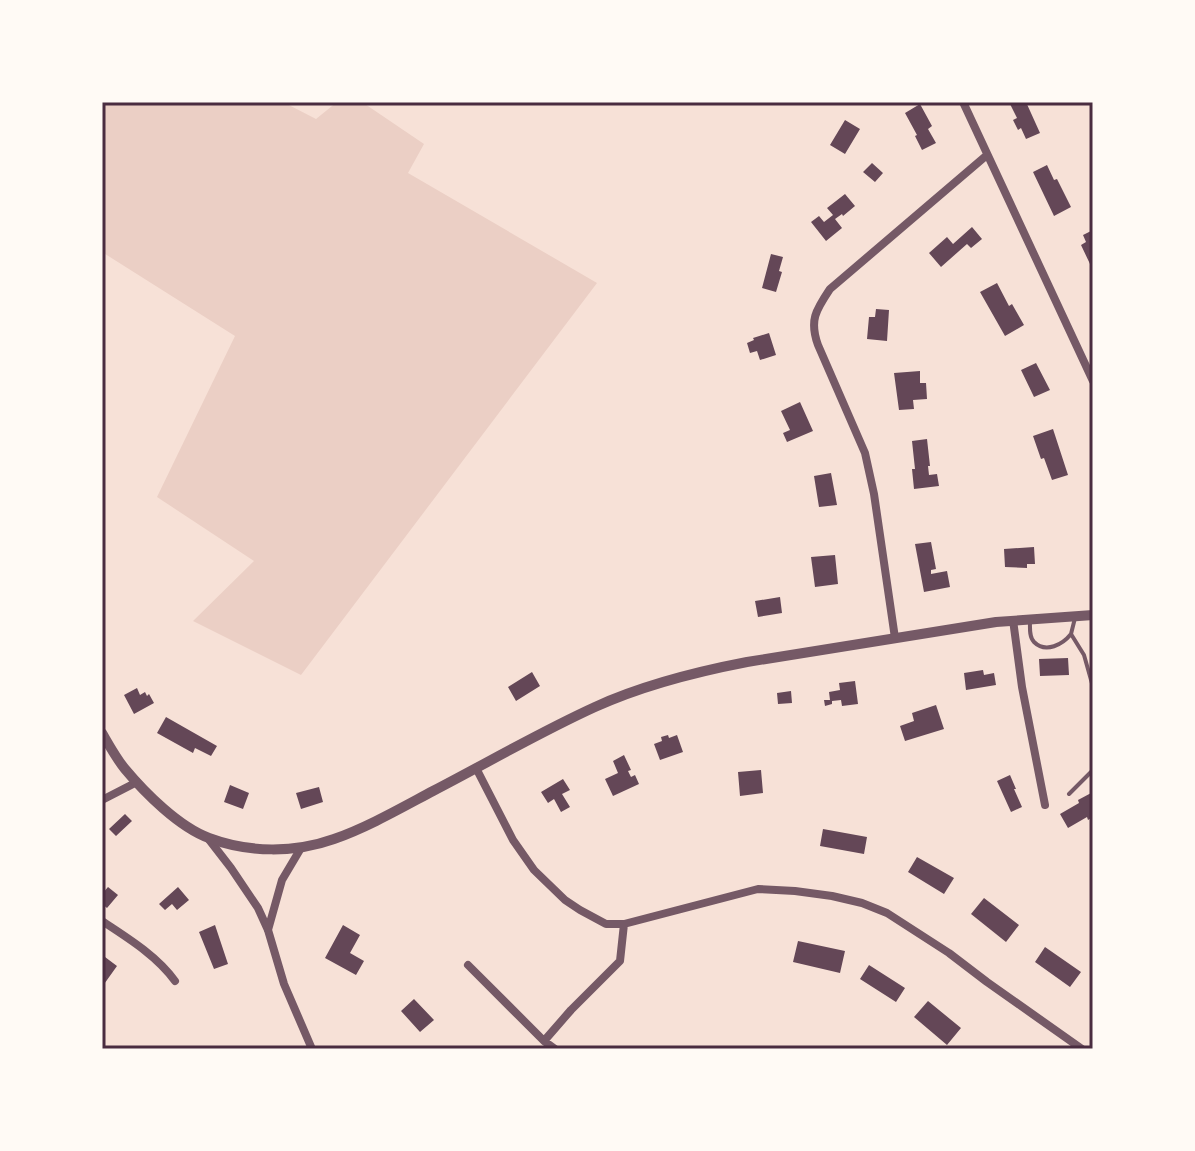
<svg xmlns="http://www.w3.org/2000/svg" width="1195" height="1151" viewBox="0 0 1195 1151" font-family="'Fira Sans',sans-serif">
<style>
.green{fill:#ebcfc5}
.building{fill:#644757}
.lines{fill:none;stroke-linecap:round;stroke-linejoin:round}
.service{stroke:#755966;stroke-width:4}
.minor{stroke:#755966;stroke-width:8}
.tertiary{stroke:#755966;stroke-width:10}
.neatline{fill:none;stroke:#4a2c40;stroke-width:3}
</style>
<rect width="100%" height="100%" fill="#f7e1d7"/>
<path class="green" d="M105 102H283L316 119 337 102H362L424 144 408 173 597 283 301 675 193 621 254 561 157 497 235 336 102 252V104Z"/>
<path class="building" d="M1009 102H1026L1040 133 1026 139 1021 128 1018 130 1013 120 1017 118Z
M920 104 932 126 928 129 936 143 922 150 915 136 917 135 905 113Z
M845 120 860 129 845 154 830 145Z
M872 163 883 173 875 182 863 172Z
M1047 165 1054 180 1057 179 1071 207 1054 216 1033 172Z
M845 194 855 206 843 216 842 214 835 219 842 228 826 241 811 222 819 216 824 222 833 215 827 208Z
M972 227 982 239 971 248 967 244 941 267 929 253 947 237 953 244Z
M1093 230V262L1090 264 1081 245 1086 242 1083 235Z
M771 254 783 257 779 271 782 272 776 292 762 288Z
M997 283 1009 306 1012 304 1024 325 1005 336 980 292Z
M876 309 889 310 887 341 867 339 869 317H875Z
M769 333 776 355 760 360 757 351 750 353 747 343 754 340 753 338Z
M1036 363 1050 390 1034 397 1021 370Z
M920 371V383H926L927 399 913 400 914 409 899 410 894 373Z
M800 402 813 431 787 442 783 433 790 430 781 411Z
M1053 429 1068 475 1052 480 1044 458 1041 459 1033 436Z
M927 439 930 466H928L929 475 937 474 939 486 914 489 912 469H915L912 441Z
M831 473 837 505 819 507 814 476Z
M931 542 936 569 931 570V574L947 571 950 587 924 592 915 544Z
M1034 547 1035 564H1027V568L1005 567 1004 549Z
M835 555 838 584 815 587 811 557Z
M780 597 782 613 758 617 755 601Z
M1068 658 1069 675 1040 676 1039 659Z
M983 670 984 675 994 673 996 685 966 690 964 673Z
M532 672 540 686 516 701 508 687Z
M855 681 858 704 842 706 841 700 832 701V704L825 706 824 700H830L829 692 840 690 839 683Z
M137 688 140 695 145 692 147 696 149 694 154 703 134 714 124 695Z
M791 691 792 703 778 704 777 693Z
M936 705 944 729 905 741 900 726 914 721 912 713Z
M166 717 217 746 211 756 195 748 193 753 157 733Z
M668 735 669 738 677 735 683 752 660 760 654 744 662 741 661 737Z
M624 755 631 770 628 771 631 777 635 775 639 784 613 796 605 779 618 773 613 761Z
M761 770 763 793 740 796 738 772Z
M1010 775 1016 789H1014L1022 807 1011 812 997 781Z
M563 779 570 790 562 794 570 807 561 812 554 799 548 803 541 792Z
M230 785 249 793 243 809 224 802Z
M319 787 323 802 301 809 296 793Z
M1093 792V817L1088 820 1087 817 1068 828 1060 814 1079 803 1078 800Z
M125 814 132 821 116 836 109 829Z
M823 829 867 837 864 854 820 846Z
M917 857 954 878 944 894 908 872Z
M108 887 118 895 107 908 102 904V894Z
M178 887 189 900 177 910 172 904 165 910 159 904Z
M984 898 1019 925 1006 942 971 914Z
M215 925 228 964 214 969 199 932Z
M343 925 360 935 350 953 364 961 356 975 325 958Z
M798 941 845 951 840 973 793 962Z
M1045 947 1081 972 1070 987 1035 962Z
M105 957 117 966 102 987V960Z
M869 965 905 988 896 1002 860 979Z
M414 999 434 1020 420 1032 401 1011Z
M928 1001 961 1028 947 1045 914 1017Z"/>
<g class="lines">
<path class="service" d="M1075 618 1071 634 1084 655 1093 687
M1030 621C1030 628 1029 637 1034 642 1046 654 1063 644 1071 634
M1069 794 1093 770"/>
<path class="minor" d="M963 102 1093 381
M1013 620 1022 687 1045 805
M895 638 874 494 865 453 818 345C809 320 816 310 830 289L987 155
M476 768 513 840 534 870 565 900 580 910 606 924H624L758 889 795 891 832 896 862 903 887 913 949 953 987 982 1082 1049
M102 800 137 782
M207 837 231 868 258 908 268 930 284 984 312 1049
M102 921C128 938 157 956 175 981
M268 930 282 880 301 848
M468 965 544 1041 555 1049
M544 1041 571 1010 620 961 624 924"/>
<path class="tertiary" d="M102 733C109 745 116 758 125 769 145 793 179 827 209 838 249 853 295 853 334 839 368 827 401 808 433 791 487 763 540 732 595 707 643 685 695 672 747 662L996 622 1093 615"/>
</g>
<rect width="1195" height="1151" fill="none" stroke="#fffaf5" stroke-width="208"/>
<rect x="104" y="104" width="987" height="943" class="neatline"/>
</svg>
